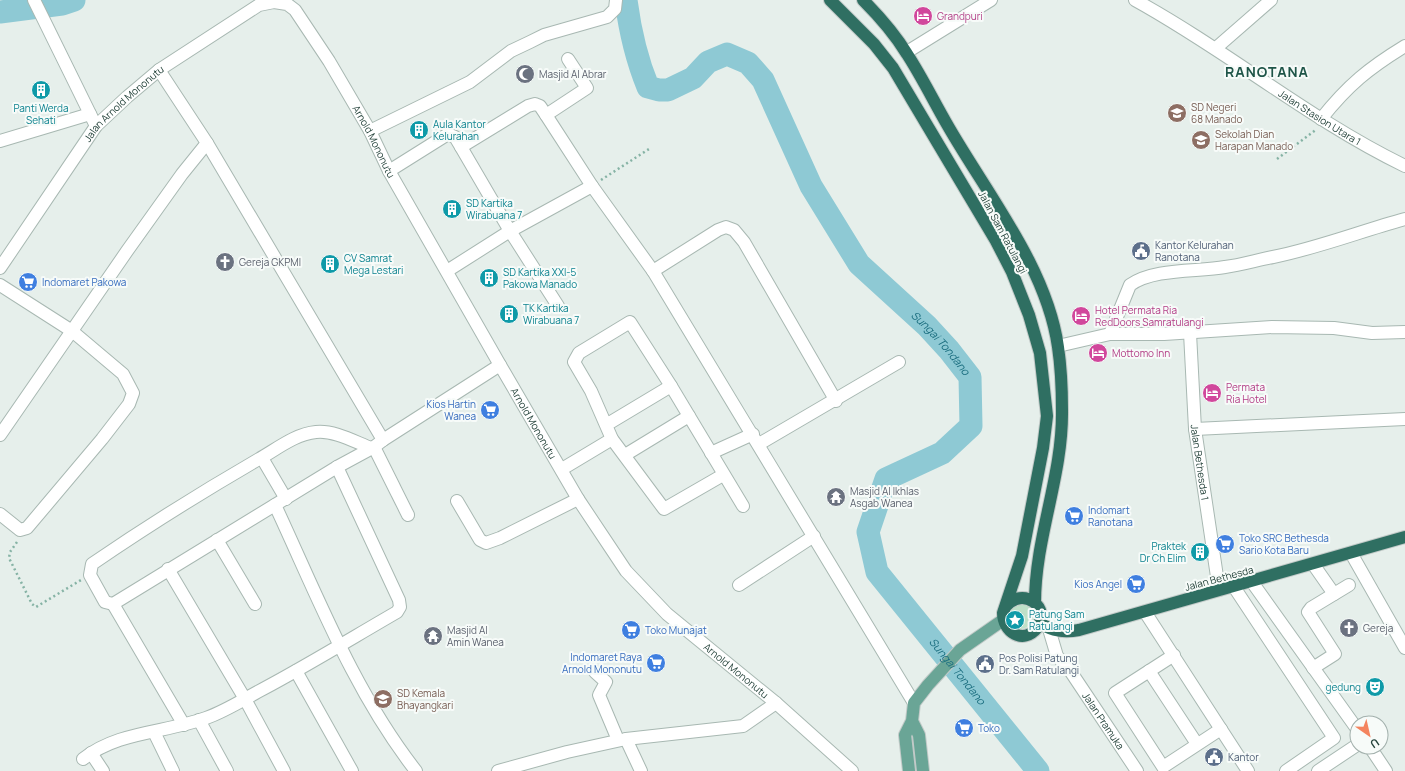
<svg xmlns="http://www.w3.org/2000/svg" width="1405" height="771" viewBox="0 0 1405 771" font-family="Manrope,sans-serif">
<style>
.green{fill:#bfe0c8}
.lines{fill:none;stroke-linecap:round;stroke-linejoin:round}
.river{stroke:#8ec9d4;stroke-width:23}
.minor-casing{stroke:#a8b8b2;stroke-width:14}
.major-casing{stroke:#c2cac8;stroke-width:14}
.highway-casing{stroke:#c2cac8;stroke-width:14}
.path{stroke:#86b3a5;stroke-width:2.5;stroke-dasharray:2 3;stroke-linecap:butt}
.minor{stroke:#fff;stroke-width:12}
.major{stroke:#6aa596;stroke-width:12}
.highway{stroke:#2f6f62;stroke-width:12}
.labels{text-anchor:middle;stroke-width:4;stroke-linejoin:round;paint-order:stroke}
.hotel-label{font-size:10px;fill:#b23c85;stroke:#f7fbf9;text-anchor:start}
.worship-label{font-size:10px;fill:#5b616d;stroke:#f7fbf9;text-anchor:start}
.street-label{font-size:10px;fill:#24423a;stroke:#f7fbf9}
.education-label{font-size:10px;fill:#785e54;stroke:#f7fbf9;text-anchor:start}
.culture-label{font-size:10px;fill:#0d838f;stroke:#f7fbf9;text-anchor:start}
.service-label{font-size:10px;fill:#4e5e75;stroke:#f7fbf9;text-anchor:start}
.shop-label{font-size:10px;fill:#366cbe;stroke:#f7fbf9;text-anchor:start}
.water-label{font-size:11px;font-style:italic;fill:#1c6f80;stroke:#f7fbf9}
.district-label{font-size:14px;font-weight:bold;letter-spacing:1px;fill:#1f5548;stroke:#f7fbf9}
</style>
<rect width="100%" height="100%" fill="#e6efeb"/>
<path class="green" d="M1007 616a13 13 0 1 1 26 0a13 13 0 1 1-26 0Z"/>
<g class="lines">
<g class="river">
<path id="s1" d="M626 0C630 31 636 58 648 87L659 90H668L693 78 708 62 727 54 748 63 763 80 811 186 859 264 927 326 949 350 970 377 971 426 942 453 886 479 868 532 877 572 1038 771"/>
<path d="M0 12 62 4 74 0"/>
</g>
<g class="minor-casing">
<g id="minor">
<path d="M34 0 96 126"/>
<path id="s2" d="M1135 0C1228 51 1310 120 1405 166"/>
<path d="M1216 48 1271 0"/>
<path d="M907 52 991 0"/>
<path d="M546 115 587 88 568 59"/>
<path d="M1321 119C1348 85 1369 68 1405 46"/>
<path d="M370 131 470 82 511 51 530 42 544 35 607 17 615 9 616 0"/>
<path d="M0 141 90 114"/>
<path d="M207 143 383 440 500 365"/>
<path d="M461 147 510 231 558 306"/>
<path d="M389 171 448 134 455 137 461 147 528 106 535 104 540 106 546 115 592 186"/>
<path id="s3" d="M0 268 96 126 127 97 159 70 259 5 274 2 287 4 295 10 329 61 370 131 389 171 500 365 578 499 626 571 667 614 776 703 852 771"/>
<path d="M447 271 510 231 592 186 653 271 914 703"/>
<path d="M653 271 718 230 726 227 734 230 744 242 836 401"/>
<path d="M0 285 72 331 123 374 133 393 129 404 102 439 27 528 20 530 0 514"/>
<path id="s4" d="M1190 333 1195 429 1219 590"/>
<path d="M1110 334 1130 285C1154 268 1197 272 1225 267 1241 265 1257 260 1273 257 1318 248 1361 231 1405 219"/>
<path d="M1058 346 1110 334H1164L1272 327 1334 328 1372 333 1405 332"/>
<path d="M671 386 689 416"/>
<path d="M606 425 671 386 630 322 579 353 574 362 591 391 612 439 664 509 723 475"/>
<path d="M1195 429 1405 419"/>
<path d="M0 435 127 251 182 174 207 143 159 70"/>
<path d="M759 444 899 362"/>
<path d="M374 447 408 515"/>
<path d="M371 448C355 442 334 430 316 432 295 434 277 449 259 459 202 492 146 527 92 564L90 575 105 602 113 604 337 467 374 447 383 440"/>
<path d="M711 453 753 434"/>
<path d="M625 455 689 416 743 506"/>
<path d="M262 458 286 499"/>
<path d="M562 469 612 439"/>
<path d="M457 501 480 540 486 543 500 538 578 499"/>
<path d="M275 505C317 595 354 692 416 771"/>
<path d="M217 540 255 604"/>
<path d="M1351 553 1405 648"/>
<path d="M1313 564 1334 594"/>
<path d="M168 569 245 699 284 771"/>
<path d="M1252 582 1357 729"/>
<path d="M739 585 814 536"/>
<path d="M1234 587 1334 738 1286 771"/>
<path d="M113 604 184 725"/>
<path d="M1145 612 1248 771"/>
<path id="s5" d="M1049 629 1057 656 1071 672 1137 771"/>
<path d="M1174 655 1115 693 1163 767 1221 729"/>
<path d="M1313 668 1335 654 1308 612 1311 608 1349 585"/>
<path d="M296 671 352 771"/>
<path d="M1149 671 1197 744"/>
<path d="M595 672 606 682 599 695 618 740"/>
<path d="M199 720 227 771"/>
<path d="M154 732 173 771"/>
<path d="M626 739 641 771"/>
<path d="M1370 747 1386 771"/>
<path d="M91 753 103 771"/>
<path d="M83 759C118 731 165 733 206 718 226 711 244 699 263 689 308 665 352 638 397 612L400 607 399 600 337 467"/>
<path d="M498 771 567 752 626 739 743 726 776 703"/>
<path d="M1318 771 1357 745"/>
</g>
</g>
<g class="major-casing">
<path id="major" d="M909 771 905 735 912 721
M923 771 919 735 912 721 914 703 928 685 960 650 1003 620"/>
</g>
<g class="highway-casing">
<path id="highway" d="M830 0 874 44 893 68 996 241 1012 272 1029 315 1040 353 1047 416 1043 448 1022 556 1003 613C1003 632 1023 645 1037 628 1052 608 1023 585 1005 607
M863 0C878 15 896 36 907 54 922 77 934 102 948 126 987 194 1047 268 1058 347 1061 367 1062 389 1062 410 1063 476 1035 537 1035 603
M1039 623C1053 631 1064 633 1079 630L1405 537"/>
</g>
<path class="path" d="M1277 159 1317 129
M601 180 649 149
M17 542 10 552 9 558 32 604 36 607 81 580"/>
<use href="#minor" class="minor"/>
<use href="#major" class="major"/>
<use href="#highway" class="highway"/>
</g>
<defs>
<g id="hotel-disc" transform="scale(1)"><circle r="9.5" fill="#d1479c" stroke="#f7fbf9"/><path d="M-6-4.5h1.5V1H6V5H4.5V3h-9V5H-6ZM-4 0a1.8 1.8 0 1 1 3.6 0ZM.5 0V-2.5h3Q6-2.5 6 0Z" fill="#fff"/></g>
<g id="mosque-disc" transform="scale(1)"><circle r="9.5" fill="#6b7280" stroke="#f7fbf9"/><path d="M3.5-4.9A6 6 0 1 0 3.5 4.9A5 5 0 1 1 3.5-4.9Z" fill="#fff"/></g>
<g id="building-disc" transform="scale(1)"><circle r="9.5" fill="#0f9aa8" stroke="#f7fbf9"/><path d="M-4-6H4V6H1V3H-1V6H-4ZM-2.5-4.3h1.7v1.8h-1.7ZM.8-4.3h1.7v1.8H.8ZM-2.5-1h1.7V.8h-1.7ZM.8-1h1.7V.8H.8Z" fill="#fff"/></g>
<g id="school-disc" transform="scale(1)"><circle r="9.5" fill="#8d6e63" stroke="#f7fbf9"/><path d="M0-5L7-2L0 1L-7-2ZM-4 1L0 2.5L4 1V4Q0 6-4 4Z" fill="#fff"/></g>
<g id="civic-disc" transform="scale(1)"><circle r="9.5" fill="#5c6f8a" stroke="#f7fbf9"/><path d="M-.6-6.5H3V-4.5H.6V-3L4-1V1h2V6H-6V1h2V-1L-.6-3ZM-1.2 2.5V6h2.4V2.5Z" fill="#fff"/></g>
<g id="church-disc" transform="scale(1)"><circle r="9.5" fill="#6b7280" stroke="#f7fbf9"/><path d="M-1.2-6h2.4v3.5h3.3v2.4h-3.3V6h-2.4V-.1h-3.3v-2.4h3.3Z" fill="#fff"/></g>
<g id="supermarket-disc" transform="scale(1)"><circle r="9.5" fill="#3f7fe0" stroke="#f7fbf9"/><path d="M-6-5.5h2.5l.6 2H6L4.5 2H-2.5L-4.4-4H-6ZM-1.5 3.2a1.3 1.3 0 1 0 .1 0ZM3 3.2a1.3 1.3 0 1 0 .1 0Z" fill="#fff"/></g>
<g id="temple-disc" transform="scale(1)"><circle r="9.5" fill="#6b7280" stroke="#f7fbf9"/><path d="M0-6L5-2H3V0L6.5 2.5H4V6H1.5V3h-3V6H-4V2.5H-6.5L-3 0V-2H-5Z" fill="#fff"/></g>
<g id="sight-disc" transform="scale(1)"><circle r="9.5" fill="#0f9aa8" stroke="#f7fbf9"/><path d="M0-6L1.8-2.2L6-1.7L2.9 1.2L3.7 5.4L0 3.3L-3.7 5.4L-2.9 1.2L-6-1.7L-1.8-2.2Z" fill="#fff"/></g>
<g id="theatre-disc" transform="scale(1)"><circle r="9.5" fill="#0f9aa8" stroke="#f7fbf9"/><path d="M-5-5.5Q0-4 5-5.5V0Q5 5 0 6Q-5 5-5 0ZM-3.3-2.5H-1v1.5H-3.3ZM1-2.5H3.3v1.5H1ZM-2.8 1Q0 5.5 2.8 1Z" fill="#fff"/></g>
</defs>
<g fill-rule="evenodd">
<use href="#hotel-disc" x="923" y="16"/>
<use href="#mosque-disc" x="525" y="74"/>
<use href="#building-disc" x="41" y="90"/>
<use href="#school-disc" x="1177" y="113"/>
<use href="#building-disc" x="419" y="130"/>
<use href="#school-disc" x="1201" y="140"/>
<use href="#building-disc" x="452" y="209"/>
<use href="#civic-disc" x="1141" y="251"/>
<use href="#church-disc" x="225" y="262"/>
<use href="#building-disc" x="330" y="264"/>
<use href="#building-disc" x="489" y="278"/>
<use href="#supermarket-disc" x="28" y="282"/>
<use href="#building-disc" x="509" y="314"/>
<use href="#hotel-disc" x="1081" y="316"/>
<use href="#hotel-disc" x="1098" y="353"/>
<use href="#hotel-disc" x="1212" y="393"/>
<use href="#supermarket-disc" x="490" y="410"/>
<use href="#temple-disc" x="836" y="497"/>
<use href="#supermarket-disc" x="1074" y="516"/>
<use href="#supermarket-disc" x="1225" y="544"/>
<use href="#building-disc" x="1200" y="552"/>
<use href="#supermarket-disc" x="1136" y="584"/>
<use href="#sight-disc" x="1015" y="620"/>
<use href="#church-disc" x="1349" y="628"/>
<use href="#supermarket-disc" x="631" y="630"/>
<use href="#temple-disc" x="433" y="636"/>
<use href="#supermarket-disc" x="656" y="663"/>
<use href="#civic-disc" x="985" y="664"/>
<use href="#theatre-disc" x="1375" y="687"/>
<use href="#school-disc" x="383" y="699"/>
<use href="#supermarket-disc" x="964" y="728"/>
<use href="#civic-disc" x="1214" y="757"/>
</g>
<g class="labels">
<g class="hotel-label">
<text x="937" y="20">Grandpuri</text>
<text x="1095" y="314">Hotel Permata Ria<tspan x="1095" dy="12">RedDoors Samratulangi</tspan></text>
<text x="1112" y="357">Mottomo Inn</text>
<text x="1226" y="391">Permata<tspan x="1226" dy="12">Ria Hotel</tspan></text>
</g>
<g class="worship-label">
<text x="539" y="78">Masjid Al Abrar</text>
<text x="239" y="266">Gereja GKPMI</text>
<text x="850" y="495">Masjid Al Ikhlas<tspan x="850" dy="12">Asgab Wanea</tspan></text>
<text x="1363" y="632">Gereja</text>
<text x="447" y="634">Masjid Al<tspan x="447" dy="12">Amin Wanea</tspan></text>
</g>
<g class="street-label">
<text dy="4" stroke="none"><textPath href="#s3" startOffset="207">Jalan Arnold Mononutu</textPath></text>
<text dy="4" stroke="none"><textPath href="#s2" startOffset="219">Jalan Stasion Utara 1</textPath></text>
<text dy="4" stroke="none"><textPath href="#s3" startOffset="567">Arnold Mononutu</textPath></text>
<text transform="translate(1003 232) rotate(62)" y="4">Jalan Sam Ratulangi</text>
<text dy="4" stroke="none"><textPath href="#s3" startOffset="891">Arnold Mononutu</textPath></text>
<text dy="4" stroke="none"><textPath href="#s4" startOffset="130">Jalan Bethesda 1</textPath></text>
<text transform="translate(1219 578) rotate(-15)" y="4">Jalan Bethesda</text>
<text dy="4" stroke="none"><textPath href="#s3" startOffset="1214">Arnold Mononutu</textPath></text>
<text dy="4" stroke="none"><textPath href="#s5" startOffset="108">Jalan Pramuka</textPath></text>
</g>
<g class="education-label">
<text x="1191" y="111">SD Negeri<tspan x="1191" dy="12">68 Manado</tspan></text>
<text x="1215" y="138">Sekolah Dian<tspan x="1215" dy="12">Harapan Manado</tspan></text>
<text x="397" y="697">SD Kemala<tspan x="397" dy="12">Bhayangkari</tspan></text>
</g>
<g class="culture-label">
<text x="41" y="112" text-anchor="middle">Panti Werda<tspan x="41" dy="12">Sehati</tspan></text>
<text x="433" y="128">Aula Kantor<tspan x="433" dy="12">Kelurahan</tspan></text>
<text x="466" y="207">SD Kartika<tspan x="466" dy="12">Wirabuana 7</tspan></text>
<text x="344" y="262">CV Samrat<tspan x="344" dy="12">Mega Lestari</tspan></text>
<text x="503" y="276">SD Kartika XXI-5<tspan x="503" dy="12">Pakowa Manado</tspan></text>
<text x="523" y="312">TK Kartika<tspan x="523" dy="12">Wirabuana 7</tspan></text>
<text x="1186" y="550" text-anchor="end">Praktek<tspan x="1186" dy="12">Dr Ch Elim</tspan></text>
<text x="1029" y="618">Patung Sam<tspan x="1029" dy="12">Ratulangi</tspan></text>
<text x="1361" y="691" text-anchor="end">gedung</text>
</g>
<g class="service-label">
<text x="1155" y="249">Kantor Kelurahan<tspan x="1155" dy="12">Ranotana</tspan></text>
<text x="999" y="662">Pos Polisi Patung<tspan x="999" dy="12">Dr. Sam Ratulangi</tspan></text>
<text x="1228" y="761">Kantor</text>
</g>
<g class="shop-label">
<text x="42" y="286">Indomaret Pakowa</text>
<text x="476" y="408" text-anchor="end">Kios Hartin<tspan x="476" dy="12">Wanea</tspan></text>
<text x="1088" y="514">Indomart<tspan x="1088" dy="12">Ranotana</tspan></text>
<text x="1239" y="542">Toko SRC Bethesda<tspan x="1239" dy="12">Sario Kota Baru</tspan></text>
<text x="1122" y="588" text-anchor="end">Kios Angel</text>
<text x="645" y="634">Toko Munajat</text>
<text x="642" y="661" text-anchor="end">Indomaret Raya<tspan x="642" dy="12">Arnold Mononutu</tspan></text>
<text x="978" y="732">Toko</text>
</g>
<g class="water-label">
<text dy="4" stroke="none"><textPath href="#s1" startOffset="548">Sungai Tondano</textPath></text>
<text dy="4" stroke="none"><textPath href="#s1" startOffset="968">Sungai Tondano</textPath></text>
</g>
<g class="district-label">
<text x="1267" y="77">RANOTANA</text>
</g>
</g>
<g transform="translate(1369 735) rotate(146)"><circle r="19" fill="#f7fbf9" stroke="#a3b1ad"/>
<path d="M0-3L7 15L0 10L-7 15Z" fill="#f4845f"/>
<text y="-6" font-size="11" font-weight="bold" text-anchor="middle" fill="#24423a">U</text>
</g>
</svg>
